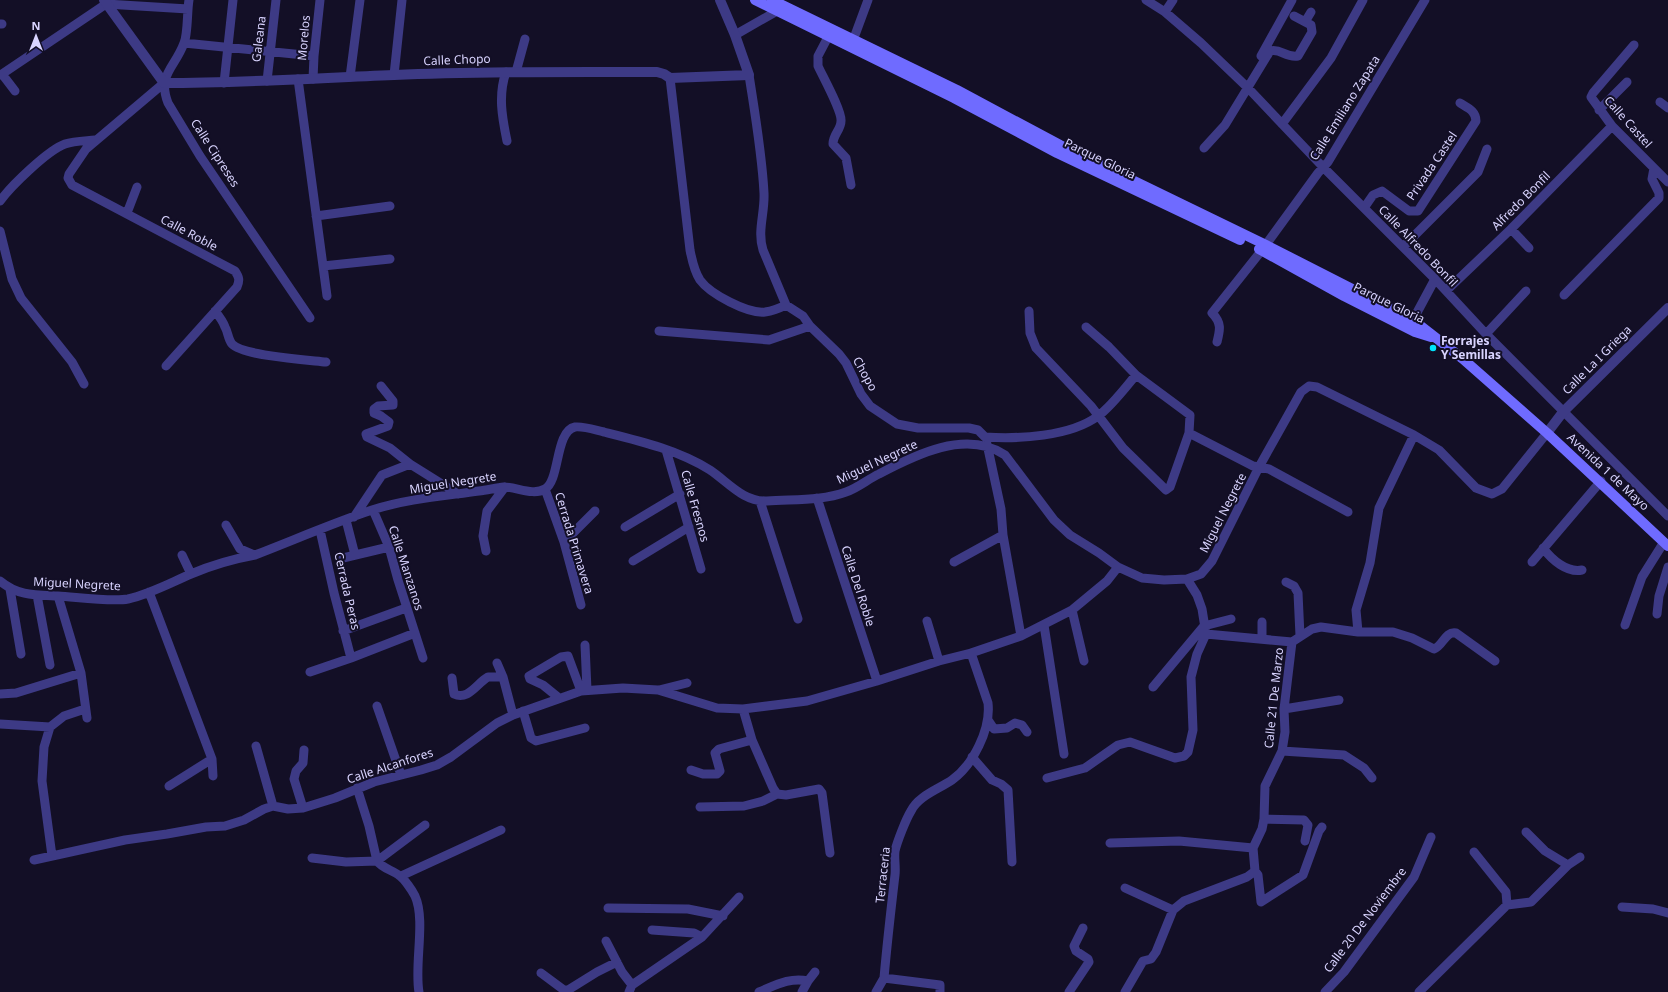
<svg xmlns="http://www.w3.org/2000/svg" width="1668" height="992" viewBox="0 0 1668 992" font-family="'Noto Sans',sans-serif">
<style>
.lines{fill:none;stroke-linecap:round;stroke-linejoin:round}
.minor{stroke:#3d3a85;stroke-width:9}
.tertiary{stroke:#3d3a85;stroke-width:10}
.secondary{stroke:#6f6bff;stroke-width:10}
.poi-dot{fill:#00e5ff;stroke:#130f26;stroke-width:1.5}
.labels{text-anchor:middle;stroke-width:4;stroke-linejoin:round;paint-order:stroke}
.street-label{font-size:12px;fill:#d9d4ff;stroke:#130f26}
.poi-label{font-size:12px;font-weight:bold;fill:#d9d4ff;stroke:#130f26;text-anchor:start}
</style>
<rect width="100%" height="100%" fill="#130f26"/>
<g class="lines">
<path class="minor" d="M189 0C187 11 188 34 184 43 175 68 157 74 168 103L200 156 310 318
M1146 0 1165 12 1201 43 1248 88 1323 167 1435 279 1486 334 1668 516
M1165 12 1173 0
M1305 22 1311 12
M0 24H2
M735 35 777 11
M828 37 818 56V66C823 77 842 111 841 121 841 130 833 134 833 144L846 158 851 185
M184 43 314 56
M1634 45 1593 93 1591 97 1612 126 1668 182
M851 46 868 0
M1261 56 1292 0
M506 72C498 95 502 117 507 141
M516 72 525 39
M2 74 106 4 188 9
M0 75 2 74 15 91
M394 75 402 0
M749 75C755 114 762 154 764 193 765 213 757 231 763 250L786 305 803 316 810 326 839 354 846 363 861 394 870 406 897 424 918 428H969L978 430 985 437C1018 439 1070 437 1098 416 1110 408 1126 387 1136 375
M350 77 360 0
M670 78 690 250C692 260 694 271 700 280 710 294 748 314 765 312 772 311 780 308 786 305
M298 79 327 296
M313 79 314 56 320 0
M267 81 276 0
M164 83 86 149 69 174 68 178 72 185 235 271C239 277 240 280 237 287L166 366
M224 83 233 0
M1660 102 1668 108
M1599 110 1627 82
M1282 124 1331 58 1363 0
M1204 148 1225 125 1270 51C1281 48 1285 58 1298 56L1312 32 1311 25 1294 16
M0 201C11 186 48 150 65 144 74 141 85 141 95 140
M1364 208 1373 195 1382 191 1409 211H1418L1476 121C1476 111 1468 108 1460 103
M127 213 137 187
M316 216 390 206
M1511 229 1529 248
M0 231 12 279 21 298 72 362 84 384
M1403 247 1478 172 1487 149
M323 266 390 259
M1446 291 1511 229 1612 126
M1564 295 1659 198V193L1652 179 1654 168
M215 311C219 316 223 321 225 327 228 332 228 339 232 344 243 356 308 360 326 362
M1029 311 1030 333 1036 348 1091 406 1123 448 1166 490 1170 487 1189 433 1190 415 1136 375 1109 347 1086 327
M1413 320 1435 279
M659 331 769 340 810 326
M1486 334 1526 291
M1217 342C1220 330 1222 323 1212 313L1262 250 1318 173 1328 162 1425 0
M381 386 393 401V405L378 406 374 409V413L381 416 389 422 388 426 366 434 367 437 390 448 410 464 458 494
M1189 433 1253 466 1269 469 1348 512
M987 444 1001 509 1003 535 1021 636
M666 450 701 569
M545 489 564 542 581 605
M817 498 877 681
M760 501 798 619
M373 510 389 547 398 580 423 658
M354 517 382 475 410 464
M346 520 355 555
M226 525 240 549 254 555
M625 527 680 494
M320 530 334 593 351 658
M564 542 595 511
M1543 548C1552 560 1567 573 1582 570
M486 551 483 536 487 511 505 487
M182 555 191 574
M343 558 389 547
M633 561 689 527
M954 562 1003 535
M1532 562 1601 481
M0 581C18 596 35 595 58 596 76 597 111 602 128 599 150 594 170 583 191 574 212 565 233 559 255 555 294 540 333 523 372 510 406 499 444 496 479 491 487 490 496 488 504 487 517 487 533 496 545 489 560 481 555 431 575 427 584 426 595 430 604 432 640 441 678 450 710 470 728 482 743 502 767 501 793 499 822 501 846 492 858 488 868 479 879 474 915 455 966 429 1005 455L1054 520 1070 535 1099 553 1118 567 1142 578 1164 580 1187 579 1201 574 1212 561 1259 467 1301 392 1309 386 1317 387 1414 435 1439 450 1476 488 1492 494 1502 489 1547 433
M1286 582 1294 586 1298 593 1300 636
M10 589 21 654
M149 592 212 759 213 776
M37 595 50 665
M58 596 81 673 87 718
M1072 610 1084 661
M1657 614 1659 596 1668 567
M927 621 939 661
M1262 622V639
M1044 625 1064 754
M1625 625 1642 577 1664 542
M343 631 406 608
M1358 632 1356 610 1370 563 1379 508 1414 435
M1206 634 1292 642 1312 629 1321 627 1358 632H1393L1412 638 1434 649C1443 646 1445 631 1456 633L1495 661
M585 645 587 690
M497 663 503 677 513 715
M310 672 351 658 415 633
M452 678 454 694C468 701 477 683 488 677H503
M1153 687 1204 626 1231 619
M659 690 687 683
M0 694 16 693 81 673
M559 698 543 685 530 679 529 676 561 657 568 656 581 691
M377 706 401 775
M743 709 752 740 773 788 777 794
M1284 709 1339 700
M523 711 531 738 536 741 585 728
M988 720 994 729 1007 728 1015 723 1022 725 1027 732
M0 724 50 727
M256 746 273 806
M1282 751 1344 755 1364 768 1372 778
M972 757 992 780 1001 784 1008 790 1012 862
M691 770 703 774H717L720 771 715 753 719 749 752 740
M1047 778 1085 768 1118 745 1130 742 1175 758 1184 756 1188 752 1193 730 1191 677 1197 654 1206 634 1202 609 1197 595 1187 579
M169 786 212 759
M357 788 369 826 377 861C383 869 393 870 400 876 405 880 412 890 415 896 426 920 414 965 419 992
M700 807 744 806 763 801 777 794 786 795 819 789 822 793 830 853
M303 808 294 779 296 771 303 763 304 750
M1264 819 1304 820 1308 825 1305 841
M1526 832 1545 851 1568 865
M1110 843 1179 841 1253 848
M1474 852 1506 892 1507 905
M52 856 42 781 44 747 50 727 64 716 85 709
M312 858 346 862 377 861 425 825
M34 860 125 840 167 834 206 827 225 826 244 820 264 809 273 806 288 809 303 808 335 798 374 782 421 770 437 765 451 757 497 723 513 715 581 691 623 688 658 690 717 708 743 709 807 701 877 681 939 661 971 653 1021 636 1072 610 1107 581 1118 567
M1255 871 1258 875 1261 902 1303 875 1319 831 1322 827
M401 876 501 830
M1125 888 1173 910
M1622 907 1653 909 1668 913
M608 908 688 909 723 916
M652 930 694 933 702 937
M606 941 622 972 632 985
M541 973 564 990H568L597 972 617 962
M884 978 940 985V992
M629 992 632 985 702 937 739 897
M759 992C776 985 790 977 808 981
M802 992 808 981 815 972
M876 992 884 978C887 944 891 909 895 875 896 867 894 858 895 851 897 842 906 819 911 811 918 796 939 789 952 780 973 765 991 729 988 703L971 653
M1069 992 1089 962 1088 959 1076 951 1074 946 1083 928
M1125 992 1143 961 1151 959 1156 952 1173 910 1184 901 1247 877 1255 871 1253 848 1262 829 1264 819 1265 786 1282 751 1285 732 1284 709 1292 642
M1325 992 1344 972 1414 877 1431 837
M1419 992 1507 905 1531 902 1568 865 1580 857"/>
<path class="tertiary" d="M104 0 164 83C241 83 317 78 394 75 481 71 569 72 657 72L664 74 670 78 749 75 735 35 720 0
M1547 433 1563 412 1668 308"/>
<path class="secondary" d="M755 0 954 98 1057 153 1240 240
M772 0 957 90 1060 145 1266 245 1413 320 1463 359 1547 433 1668 546
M1259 249 1344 296 1415 332 1431 337"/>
</g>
<circle class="poi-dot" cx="1433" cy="348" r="4"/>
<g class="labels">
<g class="street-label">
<text transform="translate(304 38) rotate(-85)" y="4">Morelos</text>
<text transform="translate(259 39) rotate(-83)" y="4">Galeana</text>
<text transform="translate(457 60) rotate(-2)" y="4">Calle Chopo</text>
<text transform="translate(1345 108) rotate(-58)" y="4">Calle Emiliano Zapata</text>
<text transform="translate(1628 122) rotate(48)" y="4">Calle Castel</text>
<text transform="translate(215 153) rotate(57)" y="4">Calle Cipreses</text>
<text transform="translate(1100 159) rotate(26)" y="4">Parque Gloria</text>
<text transform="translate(1432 166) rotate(-56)" y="4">Privada Castel</text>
<text transform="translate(1521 201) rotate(-45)" y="4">Alfredo Bonfil</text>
<text transform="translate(189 233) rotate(28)" y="4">Calle Roble</text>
<text transform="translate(1418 246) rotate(46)" y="4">Calle Alfredo Bonfil</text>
<text transform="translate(1389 303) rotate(26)" y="4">Parque Gloria</text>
<text transform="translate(1597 360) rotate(-45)" y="4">Calle La I Griega</text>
<text transform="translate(865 374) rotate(61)" y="4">Chopo</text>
<text transform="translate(877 462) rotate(-25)" y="4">Miguel Negrete</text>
<text transform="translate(1608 472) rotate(43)" y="4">Avenida 1 de Mayo</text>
<text transform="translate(453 483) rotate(-9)" y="4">Miguel Negrete</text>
<text transform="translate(695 506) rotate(74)" y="4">Calle Fresnos</text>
<text transform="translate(1223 513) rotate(-63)" y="4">Miguel Negrete</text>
<text transform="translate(574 543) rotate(73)" y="4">Cerrada Primavera</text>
<text transform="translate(406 568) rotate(72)" y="4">Calle Manzanos</text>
<text transform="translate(77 584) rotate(3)" y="4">Miguel Negrete</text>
<text transform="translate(858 586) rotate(72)" y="4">Calle Del Roble</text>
<text transform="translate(347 591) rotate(77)" y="4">Cerrada Peras</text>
<text transform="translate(1274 698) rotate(-84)" y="4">Calle 21 De Marzo</text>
<text transform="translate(390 766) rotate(-18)" y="4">Calle Alcanfores</text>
<text transform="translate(883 875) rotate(-84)" y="4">Terraceria</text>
<text transform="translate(1365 920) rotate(-53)" y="4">Calle 20 De Noviembre</text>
</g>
<g class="poi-label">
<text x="1441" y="345">Forrajes<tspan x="1441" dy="14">Y Semillas</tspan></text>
</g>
</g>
<g transform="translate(36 36)" stroke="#130f26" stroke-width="3" paint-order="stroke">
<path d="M0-3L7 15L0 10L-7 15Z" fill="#d9d4ff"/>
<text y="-6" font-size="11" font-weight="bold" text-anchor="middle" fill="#d9d4ff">N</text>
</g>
</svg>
